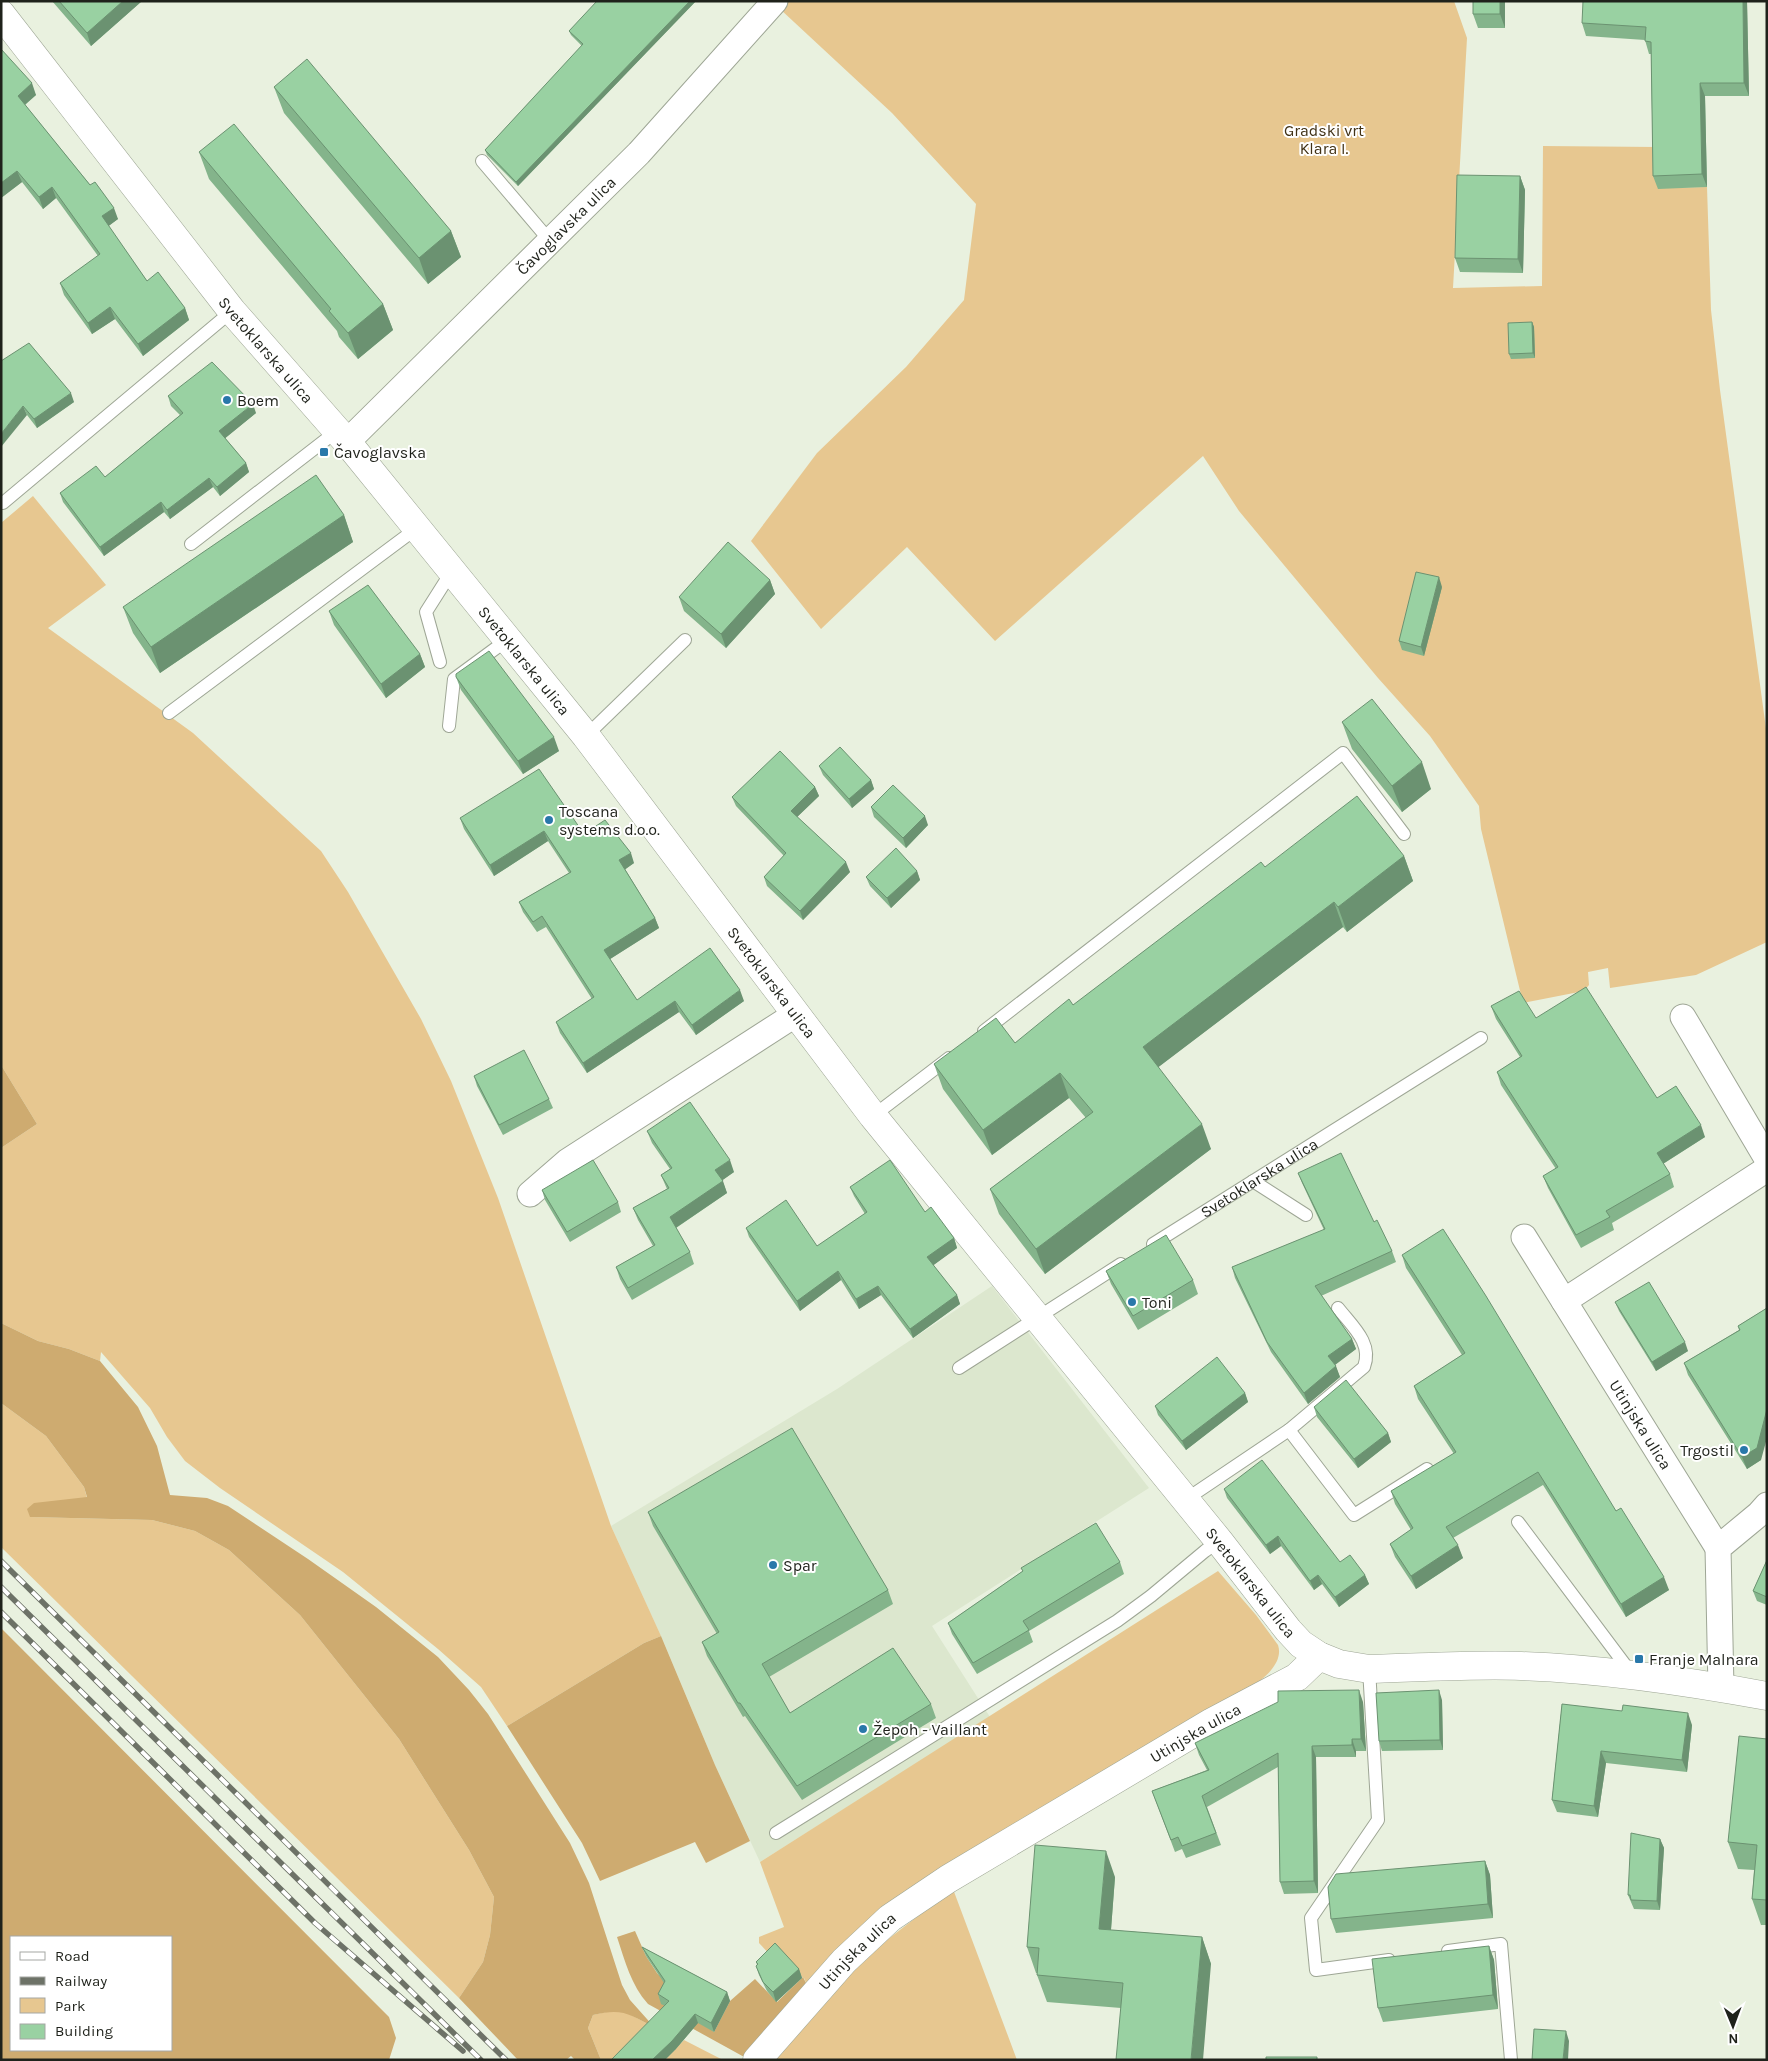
<svg xmlns="http://www.w3.org/2000/svg" width="1768" height="2061" viewBox="0 0 1768 2061" font-family="Karla,sans-serif">
<style>
.built{fill:#dce7ce}
.green{fill:#e7c790}
.forest{fill:#ceab70;fill-rule:evenodd}
.lines{fill:none;stroke-linecap:round;stroke-linejoin:round}
.lane-casing{stroke:#9ea695;stroke-width:14}
.street-casing{stroke:#9ea695;stroke-width:27}
.secondary-casing{stroke:#9ea695;stroke-width:29}
.lane{stroke:#fff;stroke-width:12}
.street{stroke:#fff;stroke-width:25}
.secondary{stroke:#fff;stroke-width:28}
.rail-casing{stroke:#6d7267;stroke-width:5.5}
.rail{stroke:#fff;stroke-width:4;stroke-dasharray:11;stroke-linecap:butt}
.wall{fill:#84b48b}
.shaded-wall{fill:#6b9271}
.building{fill:#99d1a2;stroke:#6b9271}
.poi-dot{fill:#2978aa;stroke:#fff;stroke-width:2}
.labels{text-anchor:middle;stroke-width:4;stroke-linejoin:round;paint-order:stroke}
.park-label{font-size:16px;fill:#413216;stroke:#fff}
.street-label{font-size:16px;fill:#1f221b;stroke:#fff}
.poi-label{font-size:16px;fill:#1f221b;stroke:#fff;text-anchor:start}
</style>
<rect width="100%" height="100%" fill="#e9f1df"/>
<path class="built" d="M992 1286 1149 1488 932 1626 990 1717 760 1862 715 1765 664 1643 611 1526 837 1389Z"/>
<path class="green" d="M788 1H1454L1467 38 1453 288 1542 286 1543 146 1657 147 1658 188 1707 187 1711 310 1720 390 1767 736V942L1696 975 1610 988 1608 968 1588 972 1589 985 1584 991 1523 1003 1481 829 1479 806 1430 736 1378 678 1239 511 1203 456 995 641 907 547 821 629 751 541 817 453 906 367 964 300 976 204 892 113 780 9Z
M33 496 106 585 48 628 193 733 321 851 348 892 421 1019 451 1081 498 1198 611 1526 661 1636 644 1643 507 1726 481 1687 438 1649 343 1572 220 1488 185 1461 167 1437 150 1408 101 1352 100 1361 69 1349 38 1341 1 1323V1148L37 1124 1 1065V523Z
M1 1403 46 1436 84 1487 87 1498 30 1517 152 1520 195 1531 229 1550 300 1615 399 1739 469 1850 494 1897 490 1935 483 1962 459 1998 1 1547Z
M1218 1571 1256 1615 1278 1645C1288 1675 1225 1702 1204 1714L807 1985 804 1978 773 1958 759 1943V1937L784 1927 760 1862Z
M953 1889 1017 2060H770L837 1987 887 1940Z
M606 2012H626L655 2028 624 2060H601L588 2028 593 2015Z
M684 2040 723 2060H665Z"/>
<path class="forest" d="M1 1065 37 1124 1 1148Z
M1 1323 38 1341 69 1349 100 1361 138 1407 157 1446 170 1495 207 1498 228 1506 308 1559 376 1607 438 1657 469 1690 488 1714 570 1843 589 1883 622 1985 630 2000 655 2028C629 2014 623 2008 593 2015L588 2028 601 2060H575L571 2056 566 2060H518L459 1998 483 1962 490 1935 494 1897 469 1850 399 1739 300 1615 229 1550 195 1531 152 1520 30 1517 27 1509 34 1503 87 1497 84 1487 46 1436 1 1403Z
M1 1628 389 2017 396 2038 389 2060H1ZM171 1937V2050H11V1937Z
M661 1636 715 1765 750 1841 706 1863 695 1842 600 1881 582 1843 507 1726 644 1643Z
M635 1931 646 1956 657 1973 714 2032 730 2001 755 1979 777 2002 803 1977 806 1983 746 2058 648 2004C631 1985 625 1961 617 1937Z"/>
<g class="lines">
<g class="lane-casing">
<g id="lane">
<path d="M482 161 550 241"/>
<path d="M3 503 232 311"/>
<path d="M191 544 337 431"/>
<path d="M440 662 426 612 452 571"/>
<path d="M169 713 417 528"/>
<path d="M449 726 454 679 507 640"/>
<path d="M586 736 685 640"/>
<path d="M984 1031 1343 753 1404 834"/>
<path d="M873 1116 949 1058"/>
<path d="M1253 1181 1306 1215"/>
<path id="s1" d="M1153 1244 1481 1038"/>
<path d="M959 1368 1121 1264"/>
<path d="M1289 1430 1364 1367C1373 1343 1352 1326 1338 1308"/>
<path d="M1185 1500 1289 1430 1354 1515 1427 1469"/>
<path d="M1518 1522 1632 1674"/>
<path d="M1369 1669 1378 1820 1311 1918 1316 1970 1389 1960"/>
<path d="M776 1833 1117 1621 1151 1596 1205 1551 1219 1541"/>
<path d="M1448 1951 1501 1944 1511 2060"/>
</g>
</g>
<g class="street-casing">
<g id="street">
<path id="s2" d="M347 442 639 153 775 1"/>
<path d="M1683 1017 1767 1159"/>
<path d="M530 1194 568 1161 796 1014"/>
<path id="s3" d="M1524 1237 1718 1548"/>
<path d="M1564 1301 1767 1169"/>
<path d="M1721 1688 1718 1548 1759 1514 1767 1505"/>
</g>
</g>
<g class="secondary-casing">
<g id="secondary">
<path id="s4" d="M1 14 232 311 347 442 586 736 873 1116 1219 1541 1288 1630 1301 1644 1319 1656 1339 1664 1369 1669C1419 1668 1471 1664 1521 1666 1603 1669 1686 1681 1767 1696"/>
<path id="s5" d="M757 2060 844 1961 890 1918 948 1879 1212 1722 1297 1677 1319 1656"/>
</g>
</g>
<use href="#lane" class="lane"/>
<use href="#street" class="street"/>
<use href="#secondary" class="secondary"/>
<g class="rail-casing">
<path id="rail" d="M1 1561 506 2060
M1 1587 481 2060
M1 1612 315 1923 463 2051"/>
</g>
<use href="#rail" class="rail"/>
</g>
<path class="wall" d="M52 1H142L91 46Z
M696 1 518 186 487 155 485 150 582 46 571 35 569 31Z
M1473 1H1505V28H1478L1473 14Z
M1747 1 1749 96H1705L1707 187 1658 189 1653 176 1651 54H1649L1645 40 1586 36 1582 23Z
M1 49 36 95 25 105 118 219 108 226 147 281 185 308 189 320 143 356 115 319 92 334 64 295 60 283 98 256 56 198 43 209 22 182 1 198Z
M274 87 451 231 461 257 428 284 284 113Z
M199 152 383 304 393 330 358 359 339 337 337 331 209 179Z
M1520 176 1525 190 1523 273 1460 272 1455 258Z
M1532 322 1534 327 1535 358 1511 359 1509 354Z
M1 361 74 402 37 428 27 415Z
M168 396 256 413 225 438 246 463 249 472 220 496 213 487 170 519 164 512 104 556 63 502 60 493 105 477 180 415 171 406Z
M344 515 353 542 160 673 133 633 123 607Z
M770 580 775 594 726 648 684 611 679 597Z
M1442 587 1424 656 1402 650 1399 641Z
M329 611 420 654 425 667 386 698 334 625Z
M456 677 559 751 523 774 461 690Z
M1342 722 1431 789 1402 812 1352 749Z
M819 766 871 780 874 789 852 808 823 775Z
M815 787 819 796 797 817 850 872 803 920 767 886 764 877 784 856 736 806 732 797Z
M871 807 928 825 906 848 874 817Z
M460 818 584 834 634 863 625 869 655 918 659 928 610 959 637 1000 744 1001 696 1035 679 1012 587 1073 560 1033 556 1022 592 999 546 927 537 932 523 912 519 902 569 873 548 841 494 876 464 829Z
M1404 856 1413 881 1347 932 1343 927 1158 1067 1211 1149 1045 1274 999 1214 990 1189 1086 1118 1069 1098 992 1155 943 1089 934 1064 1015 1043 1073 1005Z
M917 871 920 880 891 908 870 886 866 877Z
M1491 1006 1536 1018 1657 1098 1705 1137 1663 1164 1670 1174 1674 1187 1612 1223 1614 1230 1581 1248 1548 1188 1543 1176 1556 1169 1501 1085 1497 1072 1520 1057 1496 1019Z
M474 1076 549 1099 553 1108 503 1135 477 1086Z
M647 1131 734 1172 722 1180 727 1193 676 1228 690 1252 694 1264 632 1300 620 1279 616 1267 653 1246 638 1220 633 1208 667 1189 661 1175 670 1169 652 1143Z
M1298 1173 1374 1222 1392 1251 1396 1262 1321 1296 1352 1339 1356 1349 1335 1365 1340 1377 1308 1404 1271 1352 1235 1278 1232 1267 1324 1230 1302 1183Z
M850 1187 925 1212 954 1238 957 1248 933 1265 957 1295 960 1304 913 1338 881 1295 859 1309 841 1280 800 1311 749 1237 746 1228 817 1246 865 1214 854 1196Z
M542 1190 618 1202 621 1212 570 1242 545 1200Z
M1402 1255 1616 1511 1669 1590 1626 1617 1543 1485 1453 1538 1463 1558 1416 1589 1395 1557 1390 1544 1411 1530 1395 1504 1391 1491 1454 1454 1418 1399 1414 1386 1462 1355 1406 1268Z
M1106 1271 1193 1280 1198 1294 1138 1330 1111 1284Z
M1615 1302 1688 1351 1656 1371 1619 1311Z
M1767 1308 1761 1460 1747 1469 1688 1375 1684 1363 1739 1330 1738 1326Z
M1245 1393 1248 1402 1186 1450 1158 1415 1155 1406Z
M1314 1407 1388 1433 1391 1442 1358 1468 1317 1417Z
M1224 1489 1340 1562 1365 1575 1369 1584 1339 1607 1322 1584 1314 1590 1281 1546 1270 1554 1227 1498Z
M648 1512 888 1590 893 1604 769 1677 790 1713 931 1704 936 1718 802 1800 745 1716 743 1717 707 1656 702 1642 717 1634 653 1526Z
M1767 1560V1605L1757 1601 1753 1591Z
M1120 1562 1124 1574 1029 1631 1033 1642 977 1674 952 1634 948 1623 1023 1571 1021 1568Z
M1442 1700 1443 1750 1382 1751 1379 1741Z
M1363 1702 1366 1751H1356V1757H1316L1318 1893 1284 1894 1280 1882 1278 1767 1207 1807 1221 1845 1186 1858 1182 1849 1175 1852 1152 1791 1207 1770 1199 1755 1195 1743Z
M1562 1704 1692 1725 1687 1772 1606 1763 1598 1817 1557 1812 1552 1800Z
M1767 1739V1925H1761L1752 1899 1754 1870 1738 1869 1728 1842Z
M1660 1839 1664 1848 1660 1910 1634 1909 1628 1895Z
M1485 1861 1490 1875 1493 1918 1336 1933 1331 1919Z
M1115 1877 1111 1930 1202 1937 1211 1964 1121 2008 1047 2002 1037 1975V1973H1036L1027 1947Z
M1489 1946 1494 1960 1498 2009 1383 2022 1378 2008Z
M642 1947 727 1992 730 2001 714 2032 698 2023 675 2050 665 2006 661 2004 658 1994 664 1983 646 1956Z
M756 1962 799 1969 802 1978 776 2002 767 1991 759 1975 756 1966 757 1965Z"/>
<path class="shaded-wall" d="M123 1H142L91 46 87 33Z
M690 1H696L518 186 516 182Z
M1500 1H1505V28L1500 14Z
M1743 1H1747L1749 96 1744 83Z
M32 83 36 95 22 107 18 96Z
M1700 83 1705 96 1707 187 1702 174Z
M17 171 22 182 1 198V183Z
M1520 176 1525 190 1523 273 1518 259Z
M52 187 56 198 43 209 39 197Z
M114 208 118 219 106 228 102 216Z
M451 231 461 257 428 284 419 258Z
M383 304 393 330 358 359 348 333Z
M110 307 115 319 92 334 88 323Z
M185 308 189 320 143 356 138 344Z
M1532 322 1534 327 1535 358 1533 353Z
M71 393 74 402 37 428 34 419Z
M253 404 256 413 223 440 219 431Z
M23 406 27 415 1 447V434Z
M246 463 249 472 220 496 217 487Z
M209 478 213 487 170 519 167 510Z
M161 502 164 512 104 556 100 547Z
M344 515 353 542 160 673 151 647Z
M1439 577 1442 587 1424 656 1421 647Z
M770 580 775 594 726 648 721 634Z
M420 654 425 667 386 698 381 684Z
M554 737 559 751 523 774 518 761Z
M1422 762 1431 789 1402 812 1392 786Z
M871 780 874 789 852 808 849 799Z
M815 787 819 796 794 820 791 811Z
M925 816 928 825 906 848 903 838Z
M544 831 548 841 494 876 490 865Z
M631 853 634 863 623 871 619 860Z
M1404 856 1413 881 1347 932 1338 907Z
M846 862 850 872 803 920 800 911Z
M917 871 920 880 891 908 887 898Z
M1334 902 1343 927 1152 1072 1143 1047Z
M655 918 659 928 607 961 604 950Z
M740 990 744 1001 696 1035 692 1025Z
M675 1001 679 1012 587 1073 583 1063Z
M1060 1073 1069 1098 992 1155 983 1130Z
M1202 1124 1211 1149 1045 1274 1036 1249Z
M1701 1125 1705 1137 1661 1165 1657 1153Z
M730 1160 734 1172 720 1182 715 1170Z
M723 1181 727 1193 674 1229 670 1217Z
M954 1238 957 1248 931 1267 927 1257Z
M838 1271 841 1280 800 1311 797 1301Z
M878 1286 881 1295 859 1309 856 1299Z
M957 1295 960 1304 913 1338 910 1329Z
M1352 1339 1356 1349 1332 1367 1328 1356Z
M1685 1342 1688 1351 1656 1371 1652 1362Z
M1336 1366 1340 1377 1308 1404 1304 1393Z
M1245 1393 1248 1402 1186 1450 1182 1441Z
M1767 1409V1438L1761 1460 1747 1469 1742 1457Z
M1388 1433 1391 1442 1358 1468 1354 1459Z
M1278 1536 1281 1546 1270 1554 1266 1545Z
M1458 1545 1463 1558 1416 1589 1411 1576Z
M1318 1575 1322 1584 1314 1590 1310 1581Z
M1365 1575 1369 1584 1339 1607 1335 1597Z
M1664 1577 1669 1590 1626 1617 1621 1604Z
M1359 1690 1363 1702 1366 1751 1361 1739Z
M1439 1690 1442 1700 1443 1750 1440 1740Z
M1688 1713 1692 1725 1687 1772 1682 1760Z
M1352 1739 1356 1751V1757L1352 1745Z
M1312 1746 1316 1757 1318 1893 1314 1881Z
M1601 1751 1606 1763 1598 1817 1594 1806Z
M1660 1839 1664 1848 1660 1910 1657 1901Z
M1106 1851 1115 1877 1109 1955 1099 1929Z
M1485 1861 1490 1875 1493 1918 1488 1904Z
M1202 1937 1211 1964 1203 2060H1191Z
M1489 1946 1494 1960 1498 2009 1493 1995Z
M799 1969 802 1978 776 2002 773 1992Z
M727 1992 730 2001 714 2032 711 2023Z
M695 2014 698 2023 675 2050 665 2060H652Z
M1566 2031 1569 2041 1568 2060H1563Z"/>
<path class="building" d="M59 1H123L87 33Z
M597 1H690L516 182 485 150 583 44 569 31Z
M1473 1H1500V14H1473Z
M1583 1H1743L1744 83H1700L1702 174 1653 176 1651 42 1645 41 1646 27 1582 23Z
M1 49 32 83 18 96 90 185 95 182 114 208 102 216 147 281 158 272 185 308 138 344 110 307 88 323 60 283 100 254 52 187 39 197 17 171 1 183Z
M307 59 451 231 419 258 274 87Z
M234 124 383 304 348 333 329 311 331 309 199 152Z
M1457 175 1520 176 1518 259 1455 258Z
M1532 322 1533 353 1509 354 1508 323Z
M29 343 71 393 34 419 23 406 1 434V361Z
M212 362 253 404 219 431 246 463 217 487 209 478 167 510 161 502 100 547 60 493 96 466 105 477 183 413 168 396Z
M316 475 344 515 151 647 123 607Z
M728 542 770 580 721 634 679 597Z
M1416 572 1439 577 1421 647 1399 641Z
M368 585 420 654 381 684 329 611Z
M489 651 554 737 518 761 456 677V674Z
M1372 699 1422 762 1392 786 1342 722Z
M840 747 871 780 849 799 819 766Z
M780 751 815 787 791 811 846 862 800 911 764 877 786 853 732 797Z
M539 769 584 834 605 820 631 853 619 860 655 918 604 950 637 1000 710 948 740 990 692 1025 675 1001 583 1063 556 1022 594 997 542 916 533 922 519 902 571 872 544 831 490 865 460 818Z
M893 785 925 816 903 838 871 807Z
M1357 796 1404 856 1338 907 1334 902 1143 1047 1202 1124 1036 1249 990 1189 1093 1112 1060 1073 983 1130 934 1064 996 1018 1015 1043 1069 999 1073 1005 1261 862 1265 867Z
M896 848 917 871 887 898 866 877Z
M1586 987 1657 1098 1676 1086 1701 1125 1657 1153 1670 1174 1606 1211 1610 1217 1576 1235 1543 1176 1558 1167 1497 1072 1522 1056 1491 1006 1519 991 1536 1018Z
M524 1050 549 1099 499 1125 474 1076Z
M690 1102 730 1160 715 1170 723 1181 670 1217 690 1252 628 1288 616 1267 655 1245 633 1208 669 1188 661 1175 672 1168 647 1131Z
M1341 1153 1374 1222 1377 1220 1392 1251 1315 1286 1352 1339 1328 1356 1336 1366 1304 1393 1267 1342 1232 1267 1325 1229 1298 1173Z
M593 1160 618 1202 567 1232 542 1190Z
M890 1160 925 1212 931 1207 954 1238 927 1257 957 1295 910 1329 878 1286 856 1299 838 1271 797 1301 746 1228 786 1200 817 1246 867 1212 850 1187Z
M1443 1229 1486 1296 1616 1511 1621 1508 1664 1577 1621 1604 1538 1472 1446 1527 1458 1545 1411 1576 1390 1544 1413 1528 1391 1491 1456 1452 1414 1386 1465 1353 1402 1255Z
M1166 1235 1193 1280 1133 1316 1106 1271Z
M1649 1282 1685 1342 1652 1362 1615 1302Z
M1767 1308V1409L1757 1448 1742 1457 1684 1363 1740 1330 1738 1326Z
M1217 1357 1245 1393 1182 1441 1155 1406Z
M1346 1380 1388 1433 1354 1459 1314 1407Z
M792 1428 888 1590 762 1664 790 1713 893 1648 931 1704 797 1786 740 1703H738L702 1642 719 1632 648 1512Z
M1262 1460 1340 1562 1350 1555 1365 1575 1335 1597 1318 1575 1310 1581 1278 1536 1266 1545 1224 1489Z
M1096 1523 1120 1562 1023 1621 1029 1630 973 1663 948 1623 1023 1571 1021 1568Z
M1767 1560V1597L1753 1591Z
M1359 1690 1361 1739H1352V1745L1312 1746 1314 1881 1280 1882 1278 1753 1202 1796 1216 1833 1182 1846 1178 1837 1171 1840 1152 1791 1209 1770 1195 1743 1278 1702V1691Z
M1439 1690 1440 1740 1379 1741 1376 1693Z
M1562 1704 1622 1711 1623 1705 1688 1713 1682 1760 1601 1751 1594 1806 1552 1800Z
M1739 1736 1767 1739V1900L1752 1899 1757 1845 1728 1842Z
M1631 1833 1660 1839 1657 1901 1631 1900 1630 1895H1628Z
M1035 1845 1106 1851 1099 1929 1202 1937 1191 2060H1116L1123 1983 1037 1975 1039 1948 1027 1947Z
M1485 1861 1488 1904 1331 1919 1328 1887 1336 1874Z
M775 1943 799 1969 773 1992 763 1982 756 1966 758 1964 756 1962Z
M1489 1946 1493 1995 1378 2008 1372 1959Z
M642 1947 727 1992 711 2023 695 2014 672 2041 652 2060H611L669 2001 658 1994 665 1981Z
M1534 2029 1566 2031 1563 2060H1532Z
M1266 2057H1317V2060H1266Z"/>
<g class="poi-dot">
<circle cx="227" cy="400" r="5"/>
<rect x="319" y="447" width="10" height="10" rx="2.5"/>
<circle cx="549" cy="820" r="5"/>
<circle cx="1132" cy="1302" r="5"/>
<circle cx="1744" cy="1450" r="5"/>
<circle cx="773" cy="1565" r="5"/>
<rect x="1634" y="1654" width="10" height="10" rx="2.5"/>
<circle cx="863" cy="1729" r="5"/>
</g>
<g class="labels">
<g class="park-label">
<text x="1324" y="136">Gradski vrt<tspan x="1324" dy="18">Klara I.</tspan></text>
</g>
<g class="street-label">
<text dy="6" stroke="none"><textPath href="#s2" startOffset="308">Čavoglavska ulica</textPath></text>
<text dy="6" stroke="none"><textPath href="#s4" startOffset="428">Svetoklarska ulica</textPath></text>
<text dy="6" stroke="none"><textPath href="#s4" startOffset="832">Svetoklarska ulica</textPath></text>
<text dy="6" stroke="none"><textPath href="#s4" startOffset="1238">Svetoklarska ulica</textPath></text>
<text dy="6" stroke="none"><textPath href="#s1" startOffset="125">Svetoklarska ulica</textPath></text>
<text dy="6" stroke="none"><textPath href="#s3" startOffset="221">Utinjska ulica</textPath></text>
<text dy="6" stroke="none"><textPath href="#s4" startOffset="2006">Svetoklarska ulica</textPath></text>
<text dy="6" stroke="none"><textPath href="#s5" startOffset="552">Utinjska ulica</textPath></text>
<text dy="6" stroke="none"><textPath href="#s5" startOffset="148">Utinjska ulica</textPath></text>
</g>
<g class="poi-label">
<text x="237" y="406">Boem</text>
<text x="334" y="458">Čavoglavska</text>
<text x="559" y="817">Toscana<tspan x="559" dy="18">systems d.o.o.</tspan></text>
<text x="1142" y="1308">Toni</text>
<text x="1734" y="1456" text-anchor="end">Trgostil</text>
<text x="783" y="1571">Spar</text>
<text x="1649" y="1665">Franje Malnara</text>
<text x="873" y="1735">Žepoh - Vaillant</text>
</g>
</g>
<rect width="1768" height="2061" fill="none" stroke="#1f221b" stroke-width="5"/>
<rect x="10" y="1936" width="162" height="115" fill="#ffffff" stroke="#a5a7a4"/>
<rect x="20" y="1952" width="25" height="8" fill="#ffffff" stroke="#a5a7a4"/>
<text x="55" y="1961" font-size="15" fill="#1f221b">Road</text>
<rect x="20" y="1977" width="25" height="8" fill="#6d7267" stroke="#a5a7a4"/>
<text x="55" y="1986" font-size="15" fill="#1f221b">Railway</text>
<rect x="20" y="1998" width="25" height="15" fill="#e7c790" stroke="#a5a7a4"/>
<text x="55" y="2011" font-size="15" fill="#1f221b">Park</text>
<rect x="20" y="2024" width="25" height="15" fill="#99d1a2" stroke="#a5a7a4"/>
<text x="55" y="2036" font-size="15" fill="#1f221b">Building</text>
<g transform="translate(1733 2026) rotate(179)" stroke="#ffffff" stroke-width="4" paint-order="stroke">
<path d="M0-4L9 19L0 12L-9 19Z" fill="#1f221b"/>
<text y="-8" font-size="14" font-weight="bold" text-anchor="middle" fill="#1f221b">N</text>
</g>
</svg>
